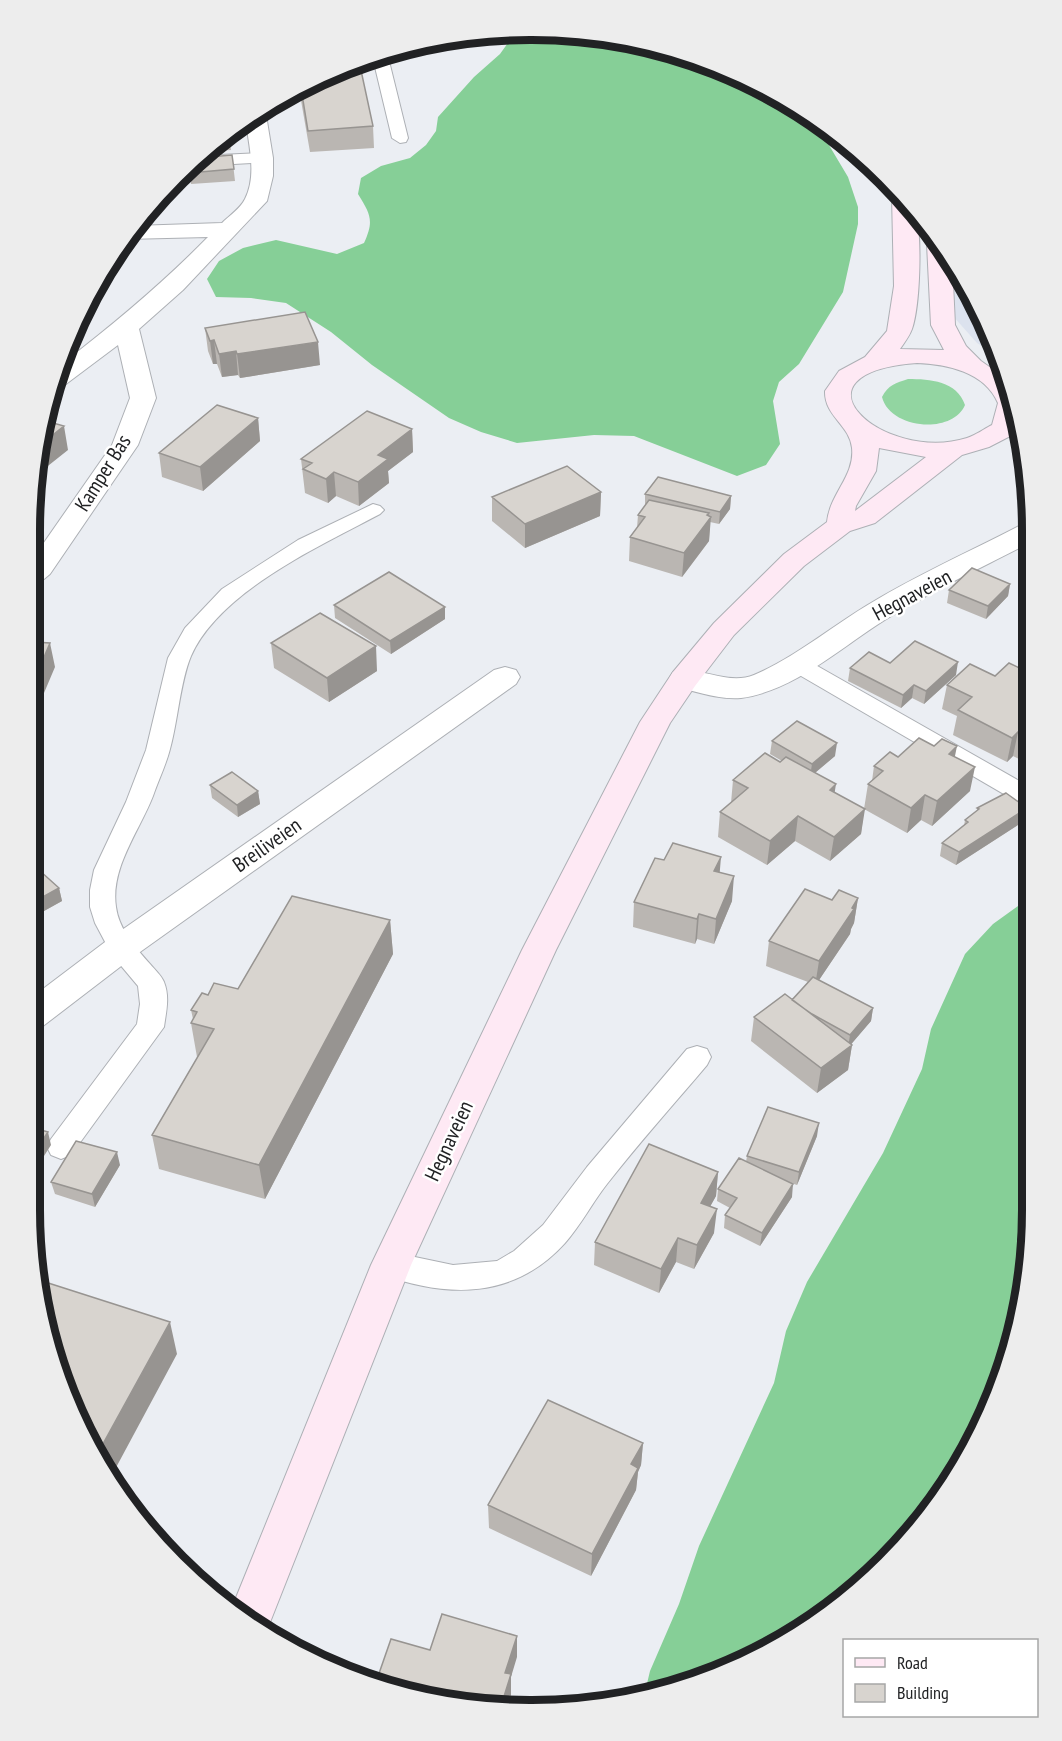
<svg xmlns="http://www.w3.org/2000/svg" width="1062" height="1741" viewBox="0 0 1062 1741" font-family="'PT Sans Narrow',sans-serif">
<style>
.built{fill:#dce2ee}
.green{fill:#92d5a1}
.forest{fill:#86cf97}
.lines{fill:none;stroke-linecap:round;stroke-linejoin:round}
.lane-casing{stroke:#adb0b5;stroke-width:2}
.street-casing{stroke:#adb0b5;stroke-width:2}
.secondary-casing{stroke:#adb0b5;stroke-width:2}
.lane{fill:#fff;fill-rule:evenodd}
.street{fill:#fff;fill-rule:evenodd}
.secondary{fill:#fee9f4;fill-rule:evenodd}
.wall{fill:#bab6b2}
.shaded-wall{fill:#979491}
.building{fill:#d8d4cf;stroke:#979491;stroke-width:1.5}
.labels{text-anchor:middle;stroke-width:5;stroke-linejoin:round;paint-order:stroke}
.street-label{font-size:21px;fill:#212224;stroke:#fff}
.rim{fill:none;stroke:#212224;stroke-width:8}
</style>
<rect width="100%" height="100%" fill="#ebeef3"/>
<path class="built" d="M953 264 965 281 996 355 977 343 953 316Z"/>
<path class="green" d="M908 379C930 379 957 381 965 405 952 435 890 429 882 397 888 385 896 383 908 379Z"/>
<path class="forest" d="M563 31 660 47 752 82 814 120 848 177 858 207V224L843 292 799 364 779 382 773 401 780 444 766 465 737 476 634 436 594 435 517 443 481 432 449 418 372 365 331 332 286 303 251 298 216 297 207 279 219 261 243 248 276 240 337 254 364 243C374 221 371 215 358 194L361 178 381 166 410 158 426 145 436 131 438 117 474 77 500 54 515 33Z
M1029 898 1028 1275 994 1401 929 1515 810 1626 692 1685 645 1692 650 1671 679 1604 699 1546 774 1383 786 1331 807 1282 883 1153 922 1069 931 1029 965 954 993 924Z"/>
<g class="lines">
<g class="lane-casing">
<path id="lane" d="M377 55 390 65 408 138 406 142 400 143 392 138 375 67 364 59Z
M262 153 270 158 268 162 198 166 192 164 199 156Z
M373 504 380 506 384 510 380 514C320 546 220 591 191 656 180 682 178 721 170 749 166 765 158 781 153 796 140 830 110 868 116 907 119 930 136 948 150 964 155 970 161 975 164 982 170 997 166 1012 164 1027L71 1155 61 1159 51 1155 47 1147 51 1139 137 1024 140 1004 138 986 112 955 95 923 90 907V890L94 870 126 802 146 750 168 658 185 628 222 589 298 540Z
M797 657 805 659 1030 787V806L1021 804 789 669 786 664 789 659Z
M697 1046 707 1049 711 1057 707 1065C674 1104 639 1143 607 1184 592 1203 581 1225 565 1243 513 1300 448 1298 380 1274L376 1265 380 1256 391 1252 453 1265 497 1261 514 1251 543 1225 587 1167 687 1049Z"/>
</g>
<g class="street-casing">
<path id="street" d="M262 110 266 115 273 158V176L267 201 183 290 139 329 156 398 138 445 50 574 44 579 34 581V557L112 445 130 398 118 345 66 384 57 387 62 364C114 324 162 284 208 237L126 239 134 226 222 223C229 216 241 208 245 199 257 176 249 146 246 122Z
M1031 523V542C985 566 937 588 893 615 845 643 798 690 741 698 719 700 694 691 673 686L669 679 673 672C700 665 727 686 754 675 796 657 832 626 871 603 919 574 971 551 1021 525Z
M505 667 516 670 520 677 516 684 133 957 43 1026 31 1030V998L109 939 494 670Z"/>
</g>
<g class="secondary-casing">
<path id="secondary" d="M895 191C903 194 914 205 916 214 922 238 920 306 912 329 909 337 904 343 900 349L944 350 931 325 927 244 935 238 952 262 955 325 966 346 981 361 1005 378 1015 401 1020 431 989 447 962 455 875 523 850 531 804 566 734 635 695 686 670 723 556 950 411 1265 267 1630 231 1610 371 1265 522 950 640 722 673 672 714 623 784 554 827 522C830 493 855 476 852 448 850 425 824 416 825 391L839 371 865 357 887 331 894 286 892 196ZM917 363C947 364 985 372 998 403L992 425C984 429 976 435 967 438 884 464 781 373 917 363ZM879 448 926 457 855 511 856 506 876 471Z"/>
</g>
<use href="#lane" class="lane"/>
<use href="#street" class="street"/>
<use href="#secondary" class="secondary"/>
</g>
<path class="wall" d="M359 61 373 126 374 148 310 152 299 89Z
M229 134 231 150 204 152Z
M232 155 235 181 191 184 189 167Z
M205 328 320 365 240 378 238 375 222 377 217 364H213L208 351Z
M258 418 260 441 203 491 162 477 159 453Z
M412 429 413 452 388 471 389 483 359 506 336 496 328 503 305 493 301 459Z
M601 492 600 516 525 548 492 521V497Z
M645 494 731 496 730 509 719 524 710 522 709 541 682 577 629 561 630 537 637 528 638 515 645 506Z
M1010 584 1008 596 986 619 947 603 949 590Z
M334 605 445 607V619L391 654 335 618Z
M271 643 377 671 329 702 274 668Z
M890 663 956 675 924 704 912 698 901 708 848 681 850 668Z
M1030 673V758L1025 762 1013 756 1007 762 953 735 957 716 942 709 947 685 995 676Z
M772 741 835 756 815 773 834 792 864 809 868 784 872 781 874 766 898 757H955L970 791 932 826 921 820 907 833 864 809 861 834 830 861 795 841 767 865 718 837 720 812 731 803 733 780 782 761 770 754Z
M210 785 258 791 260 804 238 817 212 798Z
M977 808H1027L1024 821 956 865 940 856 942 843 964 826 965 820 977 811Z
M720 872 732 901 714 944 697 939 695 944 633 927 634 902Z
M32 874 59 888 62 901 35 916 32 914Z
M858 898 854 923 851 929 850 934 819 980 873 1008 871 1021 851 1044 852 1045 848 1070 817 1093 751 1041 754 1017 792 1000 808 982 766 966 769 941 832 900Z
M390 920 393 954 265 1199 159 1169 152 1135 198 1057H197L191 1023 193 1019 191 1010 208 995 238 989Z
M817 1136 797 1185 791 1183 792 1197 760 1246 724 1228 725 1215 730 1208 717 1201 718 1189 746 1162 747 1156Z
M120 1165 95 1207 55 1194 51 1182Z
M718 1172 716 1196 710 1206 714 1233 694 1269 676 1262 659 1293 594 1265 595 1242Z
M643 1443 641 1465 638 1472 636 1490 591 1576 489 1528 488 1505Z"/>
<path class="shaded-wall" d="M214 340 217 364H213L210 341Z
M318 342 320 365 240 378 237 354Z
M236 351 238 375 222 377 219 354Z
M258 418 260 441 203 491 200 467Z
M64 426 68 450 34 477V466L40 445Z
M412 429 413 452 388 471 389 483 359 506 358 482 378 455Z
M334 472 336 496 328 503 326 479Z
M601 492 600 516 525 548V524Z
M731 496 730 509 719 524 720 512Z
M709 513 708 520 711 517 709 541 682 577 684 553Z
M1010 584 1008 596 986 619 988 606Z
M445 607V619L391 654 390 641Z
M50 643 55 667 33 719V683Z
M376 646 377 671 329 702 327 678Z
M958 662 956 675 924 704 926 691Z
M914 685 912 698 901 708 903 695Z
M1018 732 1013 756 1007 762 1012 738Z
M1030 742V758L1025 762Z
M837 743 835 756 810 777 812 764Z
M957 746 952 771 949 754Z
M975 767 970 791 932 826 937 801Z
M836 784 832 809 830 790Z
M258 791 260 804 238 817 237 805Z
M925 795 921 820 907 833 911 808Z
M1027 808 1024 821 956 865 959 852Z
M865 809 861 834 830 861 834 837Z
M798 816 795 841 767 865 770 841Z
M721 857 719 881 714 871Z
M734 876 732 901 714 944 716 919Z
M59 888 62 901 35 916 32 903Z
M858 898 854 923 851 929 850 934 815 986 819 961Z
M699 914 697 939 695 944 697 919Z
M390 920 393 954 265 1199 259 1165Z
M873 1008 871 1021 848 1048 850 1035Z
M852 1045 848 1070 817 1093 821 1068Z
M819 1123 817 1136 797 1185 799 1172Z
M48 1132 51 1145 30 1178V1159Z
M117 1152 120 1165 95 1207 92 1194Z
M718 1172 716 1196 699 1227 701 1203Z
M793 1184 792 1197 760 1246 762 1233Z
M717 1209 714 1233 694 1269 697 1245Z
M678 1238 676 1262 659 1293 661 1269Z
M170 1322 177 1354 112 1475 99 1451Z
M643 1443 641 1465 638 1472 636 1490 591 1576 592 1554 631 1464Z
M517 1636V1657L511 1677V1695L507 1707 501 1706 505 1673Z"/>
<path class="building" d="M359 61 373 126 308 131 301 88Z
M229 134V139H222Z
M232 155 234 169 189 173V167L197 158Z
M305 312 318 342 237 354 236 351 219 354 214 340 210 341 205 328Z
M217 405 258 418 200 467 159 453Z
M367 411 412 429 378 455 388 459 358 482 334 472 326 479 303 469 312 463 301 459Z
M46 421 64 426 40 445Z
M567 466 601 492 525 524 492 497Z
M658 477 731 496 720 512 645 494Z
M649 500 709 513 707 515 711 517 684 553 630 537 645 517 638 515Z
M972 568 1010 584 988 606 949 590Z
M389 572 445 607 390 641 334 605Z
M320 613 376 646 327 678 271 643Z
M915 641 958 662 926 691 914 685 903 695 850 668 869 652 890 663Z
M33 642 50 643 33 683Z
M1009 663 1030 673V737L1018 732 1012 738 958 710 972 697 947 685 970 664 995 676Z
M797 721 837 743 812 764 772 741Z
M919 738 934 746 942 739 957 746 949 754 975 767 937 801 925 795 911 808 868 784 883 771 874 766 890 752 898 757Z
M765 753 780 762 786 757 836 784 830 790 865 809 834 837 798 816 770 841 720 812 748 788 733 780Z
M232 772 258 791 237 805 210 785Z
M1006 793 1027 808 959 852 942 843 968 822 965 820 979 809 977 808Z
M673 843 721 857 714 871 734 876 716 919 699 914 697 919 634 902 655 858 664 860Z
M39 870 59 888 32 903V874Z
M805 889 832 900 839 890 858 898 852 908 854 909 819 961 769 941Z
M292 896 390 920 259 1165 152 1135 214 1029 191 1023 197 1012 191 1010 202 993 208 995 214 983 238 989Z
M813 977 873 1008 850 1035 812 1014 792 1000Z
M785 994 852 1045 821 1068 754 1017Z
M768 1107 819 1123 799 1172 747 1156Z
M30 1127 48 1132 30 1159Z
M76 1141 117 1152 92 1194 51 1182Z
M649 1144 718 1172 701 1203 717 1209 697 1245 678 1238 661 1269 595 1242Z
M739 1158 793 1184 762 1233 725 1215 737 1198 718 1189Z
M42 1281 170 1322 99 1451 56 1371Z
M548 1400 643 1443 631 1464 638 1468 592 1554 488 1505Z
M442 1614 517 1636 505 1673 511 1674 501 1706H503L375 1685 391 1639 430 1650Z"/>
<g class="labels">
<g class="street-label">
<text transform="translate(103 473) rotate(-58)" y="7">Kamper Bas</text>
<text transform="translate(912 595) rotate(-28)" y="7">Hegnaveien</text>
<text transform="translate(267 845) rotate(-35)" y="7">Breiliveien</text>
<text transform="translate(449 1141) rotate(-65)" y="7">Hegnaveien</text>
</g>
</g>
<path d="M0 0H1062V1741H0ZM530 40H532A490 490 0 0 1 1022 530V1210A490 490 0 0 1 532 1700H530A490 490 0 0 1 40 1210V530A490 490 0 0 1 530 40Z" fill="#ededed" fill-rule="evenodd"/>
<path class="rim" d="M530 40H532A490 490 0 0 1 1022 530V1210A490 490 0 0 1 532 1700H530A490 490 0 0 1 40 1210V530A490 490 0 0 1 530 40Z"/>
<rect x="843" y="1639" width="195" height="78" fill="#ffffff" stroke="#a6a7a7" stroke-width="1.5"/>
<rect x="855" y="1658" width="30" height="9" fill="#fee9f4" stroke="#a6a7a7" stroke-width="1.5"/>
<text x="897" y="1669" font-size="18" fill="#212224">Road</text>
<rect x="855" y="1684" width="30" height="18" fill="#d8d4cf" stroke="#a6a7a7" stroke-width="1.5"/>
<text x="897" y="1699" font-size="18" fill="#212224">Building</text>
</svg>
